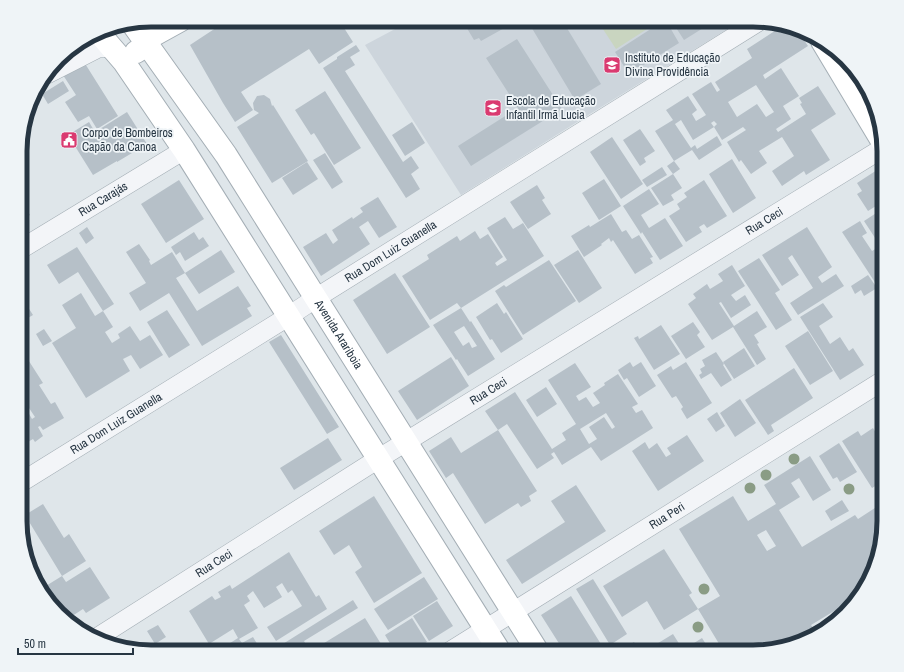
<svg xmlns="http://www.w3.org/2000/svg" width="904" height="672" viewBox="0 0 904 672" font-family="'Archivo Narrow',sans-serif">
<style>
.built{fill:#cdd5dc}
.green{fill:#c9d5c0}
.building{fill:#b6c0c8;fill-rule:evenodd}
.lines{fill:none;stroke-linecap:round;stroke-linejoin:round}
.street-casing{stroke:#a4aeb5;stroke-width:20}
.secondary-casing{stroke:#a4aeb5;stroke-width:24}
.street{stroke:#f3f5f8;stroke-width:19}
.secondary{stroke:#fff;stroke-width:22}
.tree{fill:#8a9c85}
.labels{text-anchor:middle;stroke-width:3.5;stroke-linejoin:round;paint-order:stroke}
.poi-label{font-size:12px;fill:#273643;stroke:#eff4f7;text-anchor:start}
.street-label{font-size:12px;fill:#273643;stroke:#eff4f7}
.rim{fill:none;stroke:#273643;stroke-width:5}
</style>
<rect width="100%" height="100%" fill="#dfe6ea"/>
<path class="built" d="M412 20H742L585 117 461 195 365 45Z"/>
<path class="green" d="M597 20H661L616 49Z"/>
<path class="building" d="M228 20H339L353 42 319 64 309 49 241 92 253 110 235 122 223 103 190 45 193 43Z
M462 20H505L508 26 481 41 479 38 474 40Z
M527 20H562L601 84 575 100Z
M671 20H716L684 40Z
M660 23 663 27 668 24 679 43 629 74 615 52Z
M784 25 796 28 808 46 763 75 765 79 781 68 799 96 783 106 791 119 776 129 778 132 806 114 800 104 802 103 799 98 818 86 836 114 811 130 830 160 806 175 804 171 782 186 772 171 794 156 782 137 759 151 767 163 751 174 741 160 739 162 727 142 746 130 743 127 722 140 714 127 717 124 714 121 711 123 714 127 693 140 681 120 675 124 691 148 695 145 697 149 717 136 722 145 699 160 692 150 674 161 655 131 673 120 666 110 688 96 697 110 692 114 696 121 706 115 692 94 711 82 717 92 720 90 715 82 752 58 747 49ZM756 85 774 112 766 117 757 104 737 117 728 102Z
M517 39 562 109 471 166 458 146 518 108 486 58Z
M356 45 360 51 350 57 355 65 345 71 403 162 411 156 419 168 411 174 420 189 406 198 323 68 337 59V57Z
M84 62 118 116 97 129 89 116 78 122 65 102 76 95 63 75Z
M63 81 69 91 48 104 42 94Z
M325 91 361 148 334 165 314 133 311 135 295 110Z
M264 95 270 99 272 106 273 105 308 161 272 183 237 127 259 113 254 110 253 103 257 96Z
M127 112 147 144 117 162V161L93 175 68 135 89 122 95 132Z
M412 122 425 143 405 156 392 135Z
M640 129 655 151 644 158 646 162 640 166 623 140Z
M612 137 643 184 621 199 590 152Z
M325 153 343 182 332 189 313 160Z
M732 159 756 198 733 213 709 174Z
M674 161 680 169 673 174 682 188 671 195 674 200 663 206 651 188 673 174 667 166Z
M307 162 318 179 293 195 282 178Z
M662 167 667 175 647 187 642 180Z
M877 170 884 182V201L868 211 857 194 862 191 857 183Z
M604 179 621 206 599 220 582 193Z
M179 180 204 219 166 243 141 204Z
M704 180 727 216 707 228 704 224 699 227 702 232 686 242 669 216 680 209 677 204 687 197 684 193Z
M537 185 545 198 542 200 551 214 528 229 510 202Z
M649 189 659 204 641 215 649 228 665 218 683 246 660 260 642 232 641 234 623 206Z
M378 197 397 227 379 238 368 221 359 227 370 244 321 276 303 247 326 233 333 244 338 240 332 230 352 217 353 219 363 212 360 208Z
M21 201 30 215 21 220Z
M884 208V245L881 247 864 221Z
M611 214 622 232 626 230 632 239 639 235 653 257 650 258 653 263 635 274 613 240 611 242 609 238 601 244 602 245 584 257 571 236 589 225 590 227Z
M505 217 513 229 523 223 544 256 461 308 457 303 430 320 402 276 429 259 427 255 457 236 460 241 475 231 480 239 488 234 503 257 495 263 497 266 507 260 487 228Z
M860 221 867 233 862 236 872 251 877 248 881 253 876 257 884 269V296L842 232Z
M87 227 94 238 86 244 79 233Z
M807 227 832 267 818 277 822 283 836 274 844 286 798 315 790 303 813 288 792 255 788 258 799 275 782 286 762 255Z
M194 232 199 240 203 237 209 246 185 261 180 252 176 255 171 247Z
M139 244 150 260 149 261 151 265 172 252 185 273 221 250 235 272 199 294 185 273 176 278 197 311 238 286 251 306 247 308 252 316 202 346 169 293 140 311 129 293 146 283 126 252Z
M77 247 114 304 103 311 78 272 59 284 47 265Z
M578 250 602 288 579 303 554 265Z
M759 258 780 290 775 293 792 320 776 330 738 271Z
M549 260 576 301 523 335 495 291 504 285 506 287Z
M732 265 745 286 731 295 736 301 745 295 751 305 731 318 721 302 719 303 734 326 757 311 767 327 754 335 759 343 757 344 766 359 757 365 733 327 712 340 688 304 696 298 693 294 707 284 710 289 723 281 718 274Z
M395 273 430 327 387 354 353 300Z
M868 275 877 288 864 296 861 290 855 294 851 286Z
M21 293 25 300 24 301 33 315 21 322Z
M81 293 95 316 103 311 113 327 105 332 112 343 120 338 118 334 130 326 140 341 150 335 163 355 140 369 131 355 123 359 130 371 86 398 52 343 76 328 62 305Z
M497 303 504 314 506 312 523 339 501 353 492 339 490 340 476 317Z
M823 303 833 317 819 326 830 344 840 337 849 351 853 348 864 365 840 380 800 317Z
M461 308 470 322 471 321 495 359 468 376 457 359 456 360 433 325ZM464 326 477 346 472 348 469 342 463 346 454 332Z
M167 310 190 345 169 358 147 322Z
M693 322 700 332 697 335 705 347 686 359 671 336Z
M661 325 680 354 654 370 634 338 638 336 639 339Z
M44 329 52 341 43 346 36 334Z
M808 331 833 371 810 385 785 346Z
M281 335 339 427 327 434 269 342Z
M744 348 755 366 734 379 723 362Z
M716 352 724 364 723 365 732 380 721 387 711 373 701 379 699 375 702 373 700 369 705 366 702 360Z
M451 357 469 386 417 420 398 391Z
M27 358 43 383 39 385 51 404 55 402 64 418 43 430 40 426 38 427 43 436 35 442 33 439 21 446 20 445 21 362ZM23 399 35 417 32 419 21 400Z
M630 362 633 367 641 362 656 386 639 397 627 378 624 380 618 370Z
M686 362 712 403 687 419 681 409 683 407 676 396 672 398 657 375 671 366 673 370Z
M575 363 591 387 576 396 579 401 586 397 593 407 600 403 593 393 605 385 604 383 618 374 638 404 632 407 636 413 642 410 653 428 601 461 591 447 562 465 554 452 551 454 554 458 537 469 507 424 498 430 485 411 515 392 552 449 566 440 562 433 576 424 548 380ZM606 413 615 427 612 429 604 417 589 427 597 439 589 444 580 429Z
M794 368 813 398 771 425 774 431 768 435 745 400Z
M546 387 557 404 537 417 526 400Z
M740 399 756 423 735 437 720 413Z
M717 412 725 426 716 432 707 419Z
M873 428 884 446V448L879 451 884 459V481L872 488 842 441 858 431 861 436Z
M498 430 537 491 529 496 531 501 521 507 518 503 485 524 453 473 446 478 429 451 451 437 461 453Z
M687 435 704 461 658 491 632 451 645 442 649 449 657 443 666 457 671 454 667 448Z
M328 438 342 460 294 490 280 468Z
M839 443 857 472 840 482 837 477 833 479 819 456Z
M810 456 831 490 813 501 799 478 791 483 800 497 779 510 802 547 855 515 858 519 878 506 884 515V530L874 572 859 596 811 625 817 634 811 639 753 652H724L698 609 720 596 679 529 733 496 748 521 776 504 764 485ZM766 530 776 546 767 551 757 535Z
M576 485 606 531 522 584 506 560 565 522 551 501Z
M374 496 422 573 374 603 355 572 362 567 349 545 334 555 319 531Z
M842 500 849 511 831 521 825 511Z
M43 504 64 538 69 534 86 561 62 576 25 515Z
M664 549 692 593 689 595 698 609 664 630 647 601 622 617 603 586Z
M289 552 316 597 319 595 327 609 276 641 267 627 302 606 292 590 288 593 282 583 276 587 282 597 264 608 253 591 247 596 250 601 244 605 258 628 239 639 242 643 253 637 261 650 259 652H216L238 638 233 629 209 644 189 611 212 596 215 600 221 597 218 592 230 585 232 589Z
M90 567 110 598 86 613 83 609 66 620 41 589 62 576 66 582Z
M424 577 438 599 388 630 374 609Z
M593 579 627 634 610 645 576 589Z
M571 596 604 649 599 652H559L556 647 560 645 541 615Z
M353 600 358 608 304 641 310 652H270Z
M437 601 453 626 429 641 413 616Z
M365 618 386 652H319L316 648Z
M412 618 427 642 410 652H395L385 635Z
M158 625 166 637 155 644 147 631Z
M673 634 683 650 702 638 711 652H652L650 648Z
M634 642 640 652H618Z"/>
<g class="lines">
<g class="street-casing">
<g id="street">
<path d="M47 74 98 48 105 47 114 50"/>
<path id="s1" d="M21 249 184 150"/>
<path id="s2" d="M20 483 289 316 316 298 761 20"/>
<path id="s3" d="M95 639 378 459 883 148"/>
<path id="s4" d="M449 652 884 380"/>
</g>
</g>
<g class="secondary-casing">
<g id="secondary">
<path id="s5" d="M132 23 226 155 538 652"/>
<path d="M99 33 124 62 184 150 500 652"/>
<path d="M822 41 882 141"/>
<path d="M136 52 142 48 152 36 181 20"/>
</g>
</g>
<use href="#street" class="street"/>
<use href="#secondary" class="secondary"/>
</g>
<g class="tree">
<circle cx="794" cy="459" r="5.5"/>
<circle cx="766" cy="475" r="5.5"/>
<circle cx="750" cy="488" r="5.5"/>
<circle cx="849" cy="489" r="5.5"/>
<circle cx="704" cy="589" r="5.5"/>
<circle cx="698" cy="627" r="5.5"/>
</g>
<defs>
<g id="school-square" transform="scale(0.9)"><rect x="-9" y="-9" width="18" height="18" rx="4" fill="#da3a70" stroke="#eff4f7"/><path d="M0-5L7-2L0 1L-7-2ZM-4 1L0 2.5L4 1V4Q0 6-4 4Z" fill="#fff"/></g>
<g id="civic-square" transform="scale(0.9)"><rect x="-9" y="-9" width="18" height="18" rx="4" fill="#da3a70" stroke="#eff4f7"/><path d="M-.6-6.5H3V-4.5H.6V-3L4-1V1h2V6H-6V1h2V-1L-.6-3ZM-1.2 2.5V6h2.4V2.5Z" fill="#fff"/></g>
</defs>
<g fill-rule="evenodd">
<use href="#school-square" x="612" y="65"/>
<use href="#school-square" x="493" y="108"/>
<use href="#civic-square" x="69" y="140"/>
</g>
<g class="labels">
<g class="poi-label">
<text x="625" y="62">Instituto de Educação<tspan x="625" dy="14">Divina Providência</tspan></text>
<text x="506" y="105">Escola de Educação<tspan x="506" dy="14">Infantil Irmã Lucia</tspan></text>
<text x="82" y="137">Corpo de Bombeiros<tspan x="82" dy="14">Capão da Canoa</tspan></text>
</g>
<g class="street-label">
<text dy="4" stroke="none"><textPath href="#s1" startOffset="96">Rua Carajás</textPath></text>
<text dy="4" stroke="none"><textPath href="#s3" startOffset="789">Rua Ceci</textPath></text>
<text dy="4" stroke="none"><textPath href="#s2" startOffset="437">Rua Dom Luiz Guanella</textPath></text>
<text dy="4" stroke="none"><textPath href="#s5" startOffset="374">Avenida Arariboia</textPath></text>
<text dy="4" stroke="none"><textPath href="#s3" startOffset="465">Rua Ceci</textPath></text>
<text dy="4" stroke="none"><textPath href="#s2" startOffset="113">Rua Dom Luiz Guanella</textPath></text>
<text dy="4" stroke="none"><textPath href="#s4" startOffset="257">Rua Peri</textPath></text>
<text dy="4" stroke="none"><textPath href="#s3" startOffset="141">Rua Ceci</textPath></text>
</g>
</g>
<path d="M0 0H904V672H0ZM151 27H753A124 124 0 0 1 877 151V521A124 124 0 0 1 753 645H151A124 124 0 0 1 27 521V151A124 124 0 0 1 151 27Z" fill="#eff4f7" fill-rule="evenodd"/>
<path class="rim" d="M151 27H753A124 124 0 0 1 877 151V521A124 124 0 0 1 753 645H151A124 124 0 0 1 27 521V151A124 124 0 0 1 151 27Z"/>
<path d="M18 648v6h115v-6" fill="none" stroke="#273643" stroke-width="2"/>
<text x="24" y="648" font-size="12" fill="#273643" stroke="#eff4f7" stroke-width="3" paint-order="stroke">50 m</text>
</svg>
